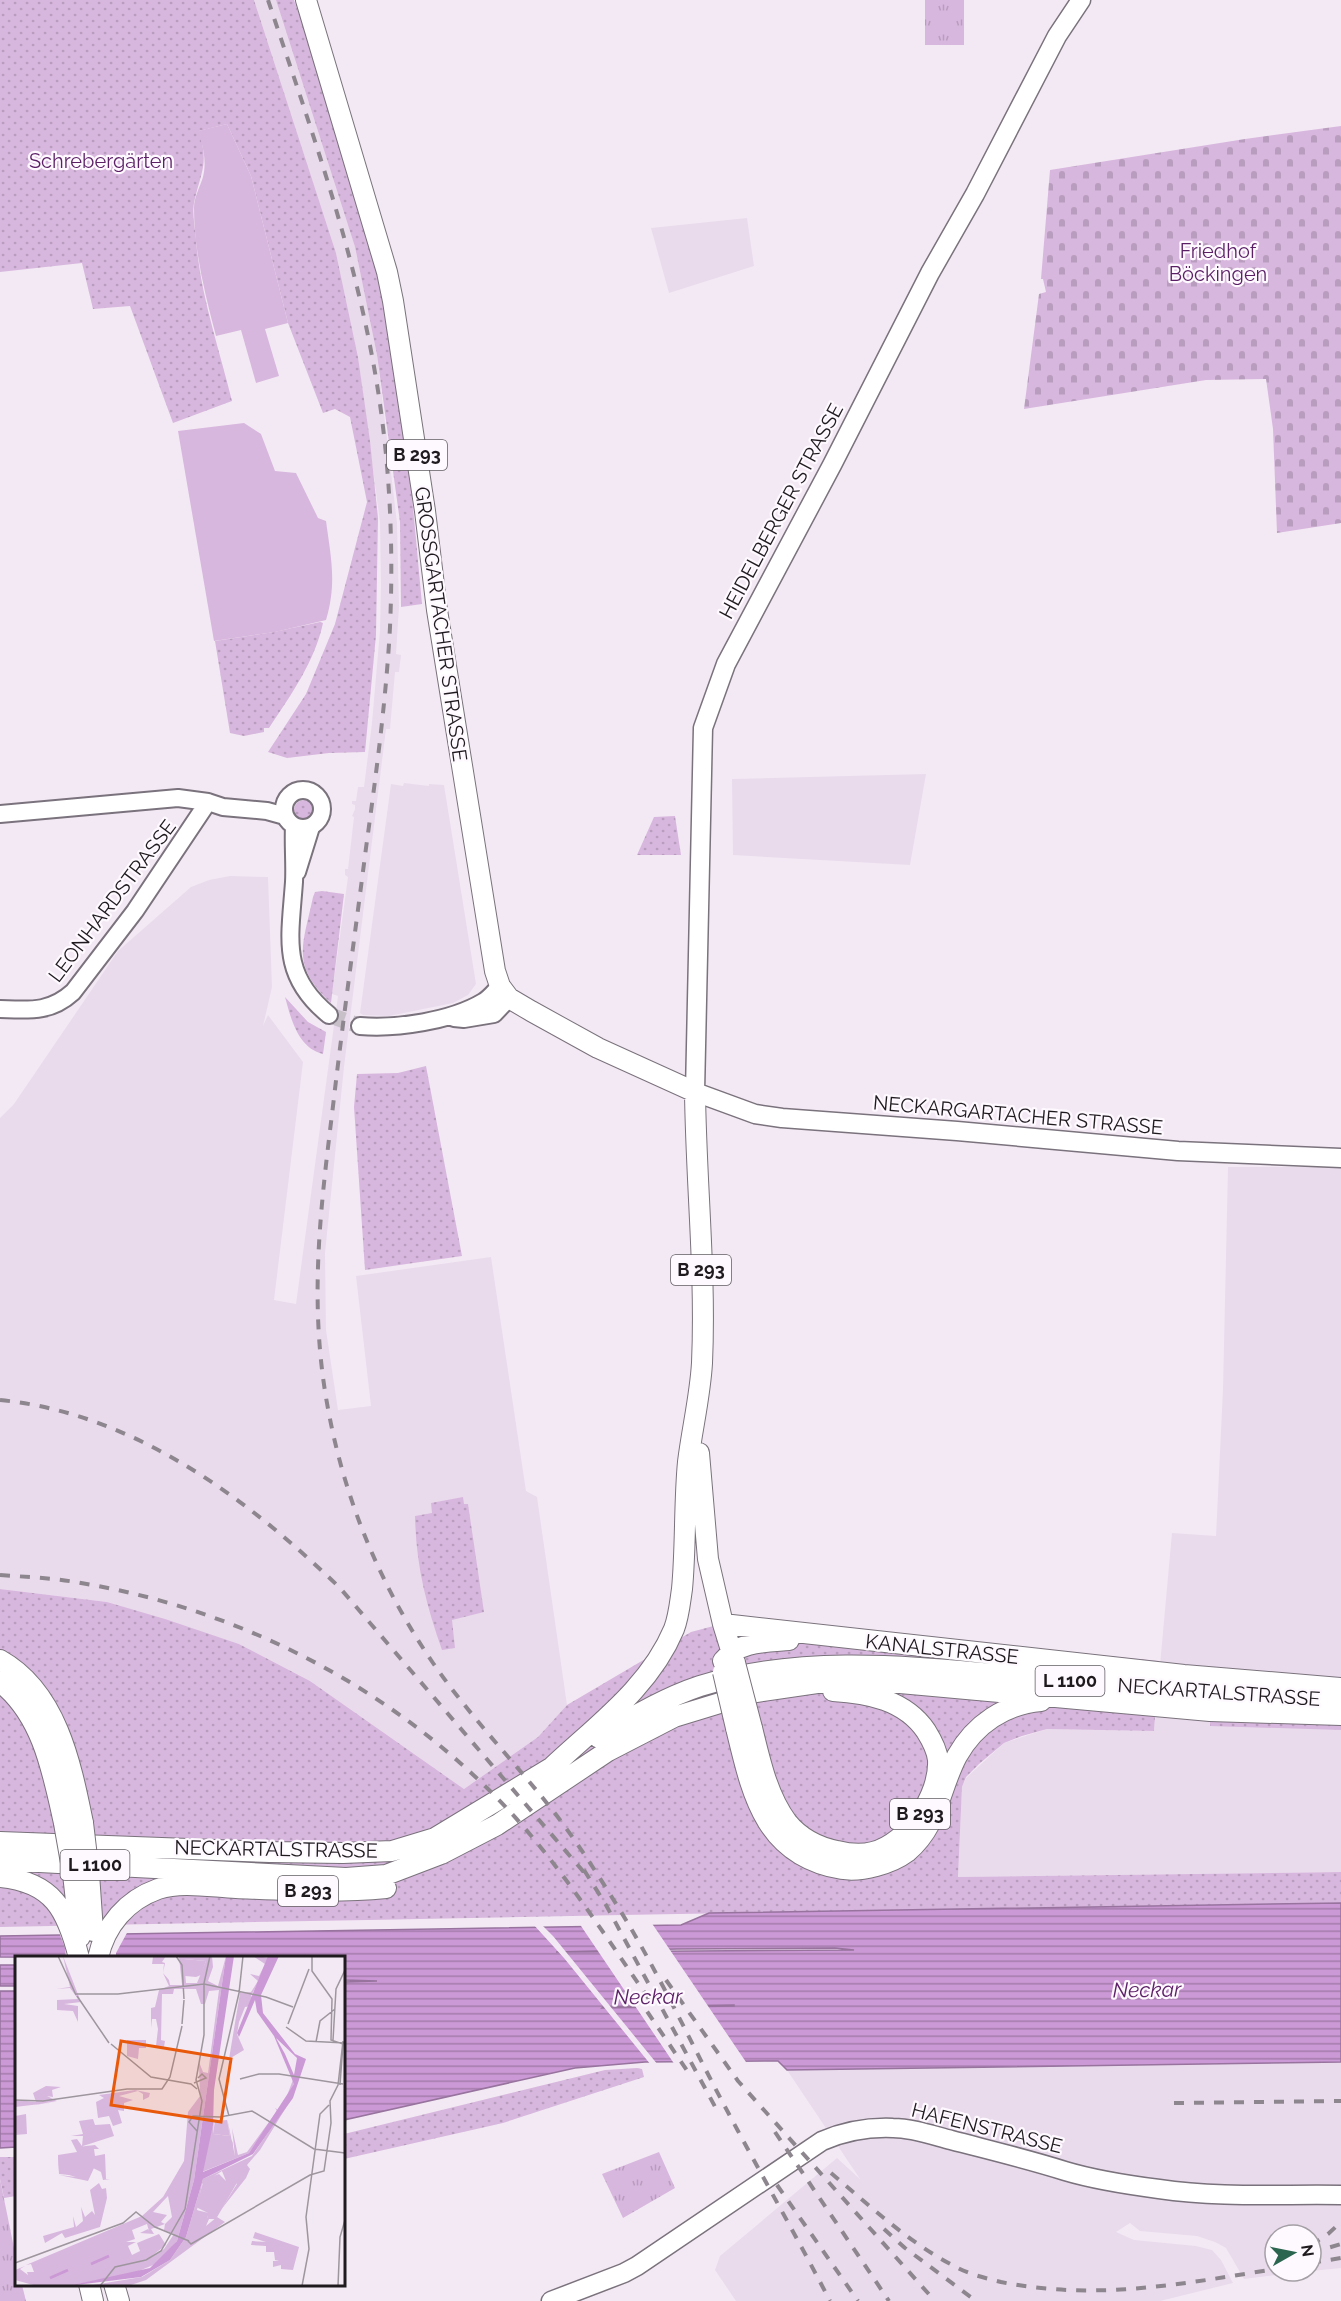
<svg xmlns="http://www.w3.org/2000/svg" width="1341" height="2301" viewBox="0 0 1341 2301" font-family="Raleway,sans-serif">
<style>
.built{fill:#e9dbec}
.grass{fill:url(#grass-dots)}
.cemetery{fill:url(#cemetery-stones)}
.park{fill:url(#park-tufts)}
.pitch{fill:#d8b7de}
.water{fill:url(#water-rules);stroke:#97739e;stroke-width:1.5;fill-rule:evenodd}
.pier{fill:#f3e9f4}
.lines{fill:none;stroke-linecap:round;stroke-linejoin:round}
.tertiary-tunnel{stroke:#c8c0c9;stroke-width:16;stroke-dasharray:16 8;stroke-linecap:butt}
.tertiary-casing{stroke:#7a727c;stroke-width:20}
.secondary-casing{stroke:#7a727c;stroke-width:21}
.primary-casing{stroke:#7a727c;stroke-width:22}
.tertiary{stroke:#fff;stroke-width:16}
.secondary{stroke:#fff;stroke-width:18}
.primary{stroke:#fff;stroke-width:20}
.rail{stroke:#8d868e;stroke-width:4;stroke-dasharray:10 10;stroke-linecap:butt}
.primary-bridge-casing{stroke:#7a727c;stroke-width:22;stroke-linecap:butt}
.primary-bridge{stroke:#fff;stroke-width:20}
.labels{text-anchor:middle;stroke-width:4.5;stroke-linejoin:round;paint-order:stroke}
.shield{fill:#fef8ff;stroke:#615d62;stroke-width:1.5}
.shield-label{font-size:18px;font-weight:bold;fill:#1e1a1e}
.park-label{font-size:20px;fill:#5b1f66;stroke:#fef8ff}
.street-label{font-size:20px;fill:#1e1a1e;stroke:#fef8ff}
.water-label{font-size:21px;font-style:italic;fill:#5d2168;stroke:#fef8ff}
.inset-river{fill:none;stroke:#cb99d5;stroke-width:3}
.inset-road{fill:none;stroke:#9e969e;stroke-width:1.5}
.view{fill:#e8590c;fill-opacity:0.15;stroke:#e8590c;stroke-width:3}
.inset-edge{fill:none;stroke:#1e1a1e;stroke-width:3}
</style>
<defs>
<pattern id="grass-dots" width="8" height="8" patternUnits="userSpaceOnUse" patternTransform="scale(1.5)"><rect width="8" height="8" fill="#d8b7de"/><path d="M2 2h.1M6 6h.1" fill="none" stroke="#b99dbe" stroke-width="1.8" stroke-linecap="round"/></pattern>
<pattern id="cemetery-stones" width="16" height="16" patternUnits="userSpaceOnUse" patternTransform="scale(1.5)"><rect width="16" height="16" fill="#d8b7de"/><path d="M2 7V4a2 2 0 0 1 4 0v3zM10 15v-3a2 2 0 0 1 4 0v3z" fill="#b99dbe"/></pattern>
<pattern id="park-tufts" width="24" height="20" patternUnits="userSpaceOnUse" patternTransform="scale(1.5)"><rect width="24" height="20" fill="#d8b7de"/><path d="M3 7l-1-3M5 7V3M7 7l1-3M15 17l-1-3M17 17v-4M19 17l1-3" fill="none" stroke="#b99dbe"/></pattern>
<pattern id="water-rules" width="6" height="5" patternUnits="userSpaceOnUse" patternTransform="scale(1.5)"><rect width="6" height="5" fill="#cb99d5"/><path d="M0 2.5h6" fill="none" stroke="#a47cac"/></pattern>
</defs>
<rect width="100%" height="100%" fill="#f3e9f4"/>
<path class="built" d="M254 0H276L355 247 377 355 397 523 399 606 396 654 401 655 399 672H395L390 729H386L344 1067 325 1253 326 1330 338 1410 371 1406 356 1276 491 1257 526 1491 537 1497 567 1705 538 1737 464 1789 310 1681 239 1644 107 1602 0 1589V1118L14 1104 118 951 191 887 209 880 230 876 268 877 272 987 263 1026 268 1015 303 1062 274 1300 296 1304 338 996 332 994 348 877 345 875V869H348L354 817 352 816 355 809V805L352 804V801H356L358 787H364L372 723 380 631 381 585 380 522 358 357 336 253Z
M747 218 754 266 669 293 651 228Z
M926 774 910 865 733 855 732 779Z
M404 783 429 786V784L444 785 476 984 468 995 453 1003 389 1016 363 1015 360 1013 391 784 403 786Z
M1228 1167H1341V1872L958 1877 962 1787 966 1778 1004 1743 1047 1729 1154 1731 1172 1533 1216 1536 1223 1389Z
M1341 2062V2268L1311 2271V2235H1275V2271H1310L1244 2279 1226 2248 1215 2242 1197 2236 1140 2231 1130 2223 1116 2232 1134 2240 1196 2246 1212 2250 1221 2260 1233 2283 1160 2301H736L715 2270 720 2256 837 2158 860 2179 787 2070Z"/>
<path class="grass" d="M0 0H254L336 253 358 357 370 441 378 518 376 635 365 752 329 753 287 758 268 752 306 694 335 624 367 502 350 417 335 409 323 413 288 323 251 176 227 124 199 131C209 165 201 171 194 203 192 213 195 228 196 239 200 294 219 348 232 401L173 423 130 306 93 309 82 263 0 272Z
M276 0H294C327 94 365 189 384 287 404 392 412 499 422 604L401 607 400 522 377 355 355 247Z
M320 622 323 623C315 661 291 695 269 728H264V732L244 736 230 733 215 641 274 632Z
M294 810a10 10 0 1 1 20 0a10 10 0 1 1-20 0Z
M675 816 681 855H637L654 817Z
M322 891 344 894 331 1003C290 965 303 945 313 897L315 892Z
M285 997 308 1022 326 1032 323 1054C298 1048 291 1019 285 997Z
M426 1066 462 1256 365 1270 354 1107 357 1074 398 1073Z
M463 1497 464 1504H468L484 1612 452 1620 455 1648 442 1650C426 1604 416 1566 415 1516L432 1513 431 1503Z
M0 1589 107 1602 165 1619 239 1644 310 1681 464 1789 538 1737 567 1705 691 1632 736 1620 1159 1661 1154 1731 1047 1729 1022 1736 1004 1743 979 1764 966 1777 962 1787 958 1877 1341 1872V1903C894 1910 447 1918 0 1927Z
M1210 1718 1341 1720V1730L1210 1726Z
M637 2068 642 2069 644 2077 503 2123 344 2159V2134L605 2070Z
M0 2157H16V2196L4 2198 0 2179Z"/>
<path class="cemetery" d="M1341 126V523L1277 533 1273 429 1266 379 1206 380 1024 409 1039 294 1046 292 1043 279H1041L1050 170 1245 139Z"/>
<path class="park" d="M925 0H964V45H925Z
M659 2152 675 2188 623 2218 602 2174Z
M0 2179 16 2258V2284L22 2285 26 2301H0Z"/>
<path class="pitch" d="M227 124 251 176 288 323 265 329 279 376 256 383 241 330 216 336C205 294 194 251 194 208 194 197 200 187 203 177 207 161 203 146 198 131Z
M244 423 261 434 275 471 296 473 318 518 326 521C331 558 337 583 326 620L275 632 214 641 178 431Z"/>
<path class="water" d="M1341 1903V2062L787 2070 778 2061 645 2062 575 2068 344 2120V1982L377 1981 344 1980V1958L0 1957V1936L681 1925 709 1913ZM835 1948 854 1950 556 1952 677 1949ZM734 2005V2006L602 2008 603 2007Z
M0 1965H16V1986H0Z
M0 1991H16V2147L0 2148Z"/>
<path class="pier" d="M651 1922 748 2065H675L579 1923Z
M533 1924H541L553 1936 658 2065H651L564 1958Z
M128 1931 116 1953V1957H66L65 1948 59 1932Z"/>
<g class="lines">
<path class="tertiary-tunnel" d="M329 1015 360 1026"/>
<g class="tertiary-casing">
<path id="tertiary" d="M284 809a19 19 0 1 1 38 0a19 19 0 1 1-38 0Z
M0 814 178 798 208 802 223 807 267 811 285 816
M294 826C293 845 295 864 294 882 290 939 280 975 329 1015
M297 872 311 827
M0 1009C29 1010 50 1013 73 992L135 911 208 802
M454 1018 464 1019 494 1014 509 998
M360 1026C397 1029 451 1021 483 1002 490 998 495 991 500 986"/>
</g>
<g class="secondary-casing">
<path id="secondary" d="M1081 0 1057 36 975 194 930 273 832 465 726 664 703 728 695 1092 755 1114 782 1118 957 1131 1178 1151 1341 1158
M551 2301 624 2273 637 2266 822 2141C843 2132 869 2127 893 2128 912 2128 932 2135 951 2140 989 2150 1027 2159 1065 2171 1095 2180 1128 2185 1159 2189 1219 2198 1281 2194 1341 2195"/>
</g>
<g class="primary-casing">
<path id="primary" d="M306 0 387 272 393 301 425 511 437 610 495 971 500 986 509 998 531 1011 598 1048 695 1092C696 1182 706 1273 702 1363 700 1397 692 1429 688 1462 684 1504 686 1547 682 1589 680 1602 679 1616 674 1629 649 1689 594 1727 549 1770
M699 1453 708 1559 723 1624 735 1663
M723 1624 1184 1675 1341 1688
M0 1660C57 1692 71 1764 83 1823
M723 1661C739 1641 765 1642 789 1640
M0 1682C43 1715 53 1774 64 1823
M736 1728C752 1794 764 1856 842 1869 862 1872 891 1864 907 1852 939 1825 939 1790 957 1756 975 1724 1005 1704 1041 1701
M752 1728C760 1760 767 1795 787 1822 800 1838 817 1847 837 1851 849 1854 862 1855 873 1852 908 1843 940 1795 938 1760 937 1750 931 1739 926 1731 905 1700 868 1693 833 1691
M599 1738C631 1717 664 1698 700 1686 800 1655 904 1666 1006 1675 1118 1685 1229 1700 1341 1700
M0 1842 270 1852 343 1853 392 1851 435 1838 559 1763
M0 1860 346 1878 386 1875 441 1854 497 1825 608 1751 674 1717 756 1692 817 1683 867 1680 1210 1711 1341 1715
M73 1874 80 1937
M89 1874 93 1931
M0 1877C53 1882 67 1910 79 1958
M98 1958C105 1925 127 1900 158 1889 181 1881 212 1887 236 1888 286 1890 336 1893 386 1888
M89 2284 93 2301
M114 2284 119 2301"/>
</g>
<use href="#tertiary" class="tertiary"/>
<use href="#secondary" class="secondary"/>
<use href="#primary" class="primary"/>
<path class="rail" d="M268 0C307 117 349 234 372 356 389 445 394 537 390 627 386 701 376 775 366 848 355 934 343 1020 333 1106 320 1212 308 1307 329 1414 346 1503 381 1587 433 1663 468 1714 511 1758 550 1807 573 1836 593 1867 613 1899 657 1968 691 2044 730 2116 763 2178 798 2239 830 2301
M0 1400C133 1413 247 1498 340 1588L588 1877
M0 1575C27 1577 54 1578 81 1583 232 1608 377 1680 487 1788 550 1849 599 1927 649 1999
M584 1870 606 1905 719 2114
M666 1980 738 2081 935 2301
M636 1995 688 2072
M1174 2103 1341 2101
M775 2132 889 2301
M831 2173C870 2206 908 2242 954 2266 968 2274 985 2278 1001 2282 1095 2301 1182 2284 1275 2269
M777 2185 858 2301
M884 2229 905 2248 976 2301
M1311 2245 1328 2234 1341 2222
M1311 2253 1341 2244
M1311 2263 1341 2258"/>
<g class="primary-bridge-casing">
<path id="primary-bridge" d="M735 1663 752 1728
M723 1672 736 1728
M64 1823 73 1874
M83 1823 89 1874"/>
</g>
<use href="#primary-bridge" class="primary-bridge"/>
</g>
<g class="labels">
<g class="shield">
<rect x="387" y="440" width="60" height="30" rx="4.5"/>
<rect x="671" y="1255" width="60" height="30" rx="4.5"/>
<rect x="1035.5" y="1666" width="69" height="30" rx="4.5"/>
<rect x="890" y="1799" width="60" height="30" rx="4.5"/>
<rect x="60.5" y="1850" width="69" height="30" rx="4.5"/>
<rect x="278" y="1876" width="60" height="30" rx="4.5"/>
</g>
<g class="shield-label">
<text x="417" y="461">B 293</text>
<text x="701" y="1276">B 293</text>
<text x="1070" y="1687">L 1100</text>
<text x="920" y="1820">B 293</text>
<text x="95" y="1871">L 1100</text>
<text x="308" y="1897">B 293</text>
</g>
<g class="park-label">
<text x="101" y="168">Schrebergärten</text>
<text x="1218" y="258">Friedhof<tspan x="1218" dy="23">Böckingen</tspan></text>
</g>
<g class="street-label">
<text transform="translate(781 511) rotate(-62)" y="7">HEIDELBERGER STRASSE</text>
<text transform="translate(441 624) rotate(82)" y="7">GROSSGARTACHER STRASSE</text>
<text transform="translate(112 901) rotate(-53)" y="7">LEONHARDSTRASSE</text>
<text transform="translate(1018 1115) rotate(5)" y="7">NECKARGARTACHER STRASSE</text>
<text transform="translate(942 1649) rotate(6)" y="7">KANALSTRASSE</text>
<text transform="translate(1219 1692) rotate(4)" y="7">NECKARTALSTRASSE</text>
<text transform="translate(276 1849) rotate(1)" y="7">NECKARTALSTRASSE</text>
<text transform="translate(987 2128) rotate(14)" y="7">HAFENSTRASSE</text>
</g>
<g class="water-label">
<text transform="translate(1147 1990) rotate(-1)" y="7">Neckar</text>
<text transform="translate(648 1997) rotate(-1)" y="7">Neckar</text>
</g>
</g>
<g transform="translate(15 1956)">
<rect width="330" height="330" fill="#f3e9f4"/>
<path d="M48 0 66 46 49 48 63 50V66L58 55 42 54V44L63 43 55 32 41 33 55 31ZM151 0 147 6 150 7 148 17 154 24 155 29H167L164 1 197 0 198 11 193 25 203 30 211 0 179 224 162 285 143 307 119 317 53 330H22L0 324V314L10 310 5 313 13 319 12 316H19L16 308 11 309 127 260 148 241 169 205 173 156 185 140 184 106 188 116 193 117 204 34 194 35 190 48H186L181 33H159L158 38H147L146 84 150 85 149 91 141 90 143 73 141 63H137L136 72V52L140 51 144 34 154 30 148 17 149 8H137L138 1ZM169 3 191 5 182 27H171ZM153 240 157 261 150 268 146 266 152 259 138 256ZM132 268 134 275 133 273 125 277 139 278 136 273 150 268 149 274 159 278 149 293 129 306 151 289 144 278 122 287 125 295 117 299 113 290 121 286H111L120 283 117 274ZM279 121V128L272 144 234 197 187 216 199 163 198 178 215 180 212 162 220 200 217 172 223 199 232 196 262 155 260 152 263 154 270 145ZM31 130 46 131 37 134 38 141 32 140 42 145 19 149 42 146 0 151V144L21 146 18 137ZM120 134 135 137 134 141 128 144V138L123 135 104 140 118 144 109 147V155L103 154 107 167 98 170 94 160 83 162 81 146 89 142 84 139ZM275 145 245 194 232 209 235 213 231 222 205 255 222 228 207 215 187 228 182 254 194 263 191 270 202 261 210 266 131 324 113 330H72L127 321 155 304 171 281 188 223 237 200ZM11 158 12 178 0 179V160ZM78 163 80 169 95 168 99 180 68 190 59 210 79 212 73 225 44 219 61 221 44 216 43 199 62 196 56 184 62 183 67 190 68 180H56L68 178 64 165ZM84 227 87 233 91 232 92 242 85 271 50 282 47 277 30 287 28 280 59 271 58 260 61 271 68 265 66 251 70 261 77 255 80 259 75 234ZM240 276 284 291 278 314 266 313V309L258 311V305H264L260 304 259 296H251V290L236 289 237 285 251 286 238 282Z" fill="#d8b7de" fill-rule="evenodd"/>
<path d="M112 84H131V92H124L123 103 112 100Z" fill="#d8b7de"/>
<path d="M238 0 256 2 236 40 239 42 236 50 230 51 224 66 222 78 229 94 214 103 225 37 236 36 243 25 235 18 244 20 250 8ZM166 4 169 3 191 5 186 19 181 21 170 20ZM212 164 215 180 198 178 200 165ZM80 189 84 193H79L80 200 90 198 91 223H95L88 224 86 216 78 212H68L65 220 44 218 43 200 47 199 48 204 62 202V191ZM226 208 231 211 201 263H192L193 257 181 251 189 223 204 218 211 225 207 215Z" fill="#d8b7de"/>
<path d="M202 189a8 8 0 1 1 16 0a8 8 0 1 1-16 0ZM181 254 194 257 187 274 182 275 179 282 173 280Z" fill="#d8b7de"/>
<path d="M211 0H219L199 134 198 169 188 216 234 197 279 128 259 80 242 56 240 44 224 81 222 77 253 0H264L246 39 248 57 280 98 291 103 278 142 238 198 188 223 171 281 155 304 126 321 53 330 135 312 162 285 179 224ZM261 82 282 102 279 119 270 98Z" fill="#cb99d5" fill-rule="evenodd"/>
<path class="inset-river" d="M76 308 94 300M35 322 53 314"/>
<path class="inset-road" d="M43 0 61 39M161 0 167 9 169 43M297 0V15L317 43 316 84 328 88 325 129M60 38H103L189 28 251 41 278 51M62 40 94 87M167 68 169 44M273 68 294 13M271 71 291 85 330 87M318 84 321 33 330 14M301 86 305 65 320 53M96 88 136 121 176 128 182 133M225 123 244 118H264L328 128M179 127 191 122 187 118 183 122M0 144 28 145 112 133H147L155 121 167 70M214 160 204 123 224 37 228 0M182 175 174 166 178 160 205 161 237 155 299 193 330 197M172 284 176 288 295 219 309 215 316 167 315 145 323 129 328 85M0 307 108 267 121 256 140 271 174 285M85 330 100 311 131 304 146 295 170 253 187 145 181 124 189 79V27L195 0M287 330 294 293 291 261 305 158 314 149M323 330 325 281 330 264"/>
<path class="view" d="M106 85 216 103 206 166 96 149Z"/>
<rect width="330" height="330" class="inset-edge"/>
</g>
<g transform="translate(1293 2253) rotate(81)"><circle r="28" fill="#fef8ff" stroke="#a49fa5" stroke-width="1.5"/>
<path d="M0-4.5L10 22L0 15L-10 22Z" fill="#2b654f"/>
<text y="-9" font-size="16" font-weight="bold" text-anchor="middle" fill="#1e1a1e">N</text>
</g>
</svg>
